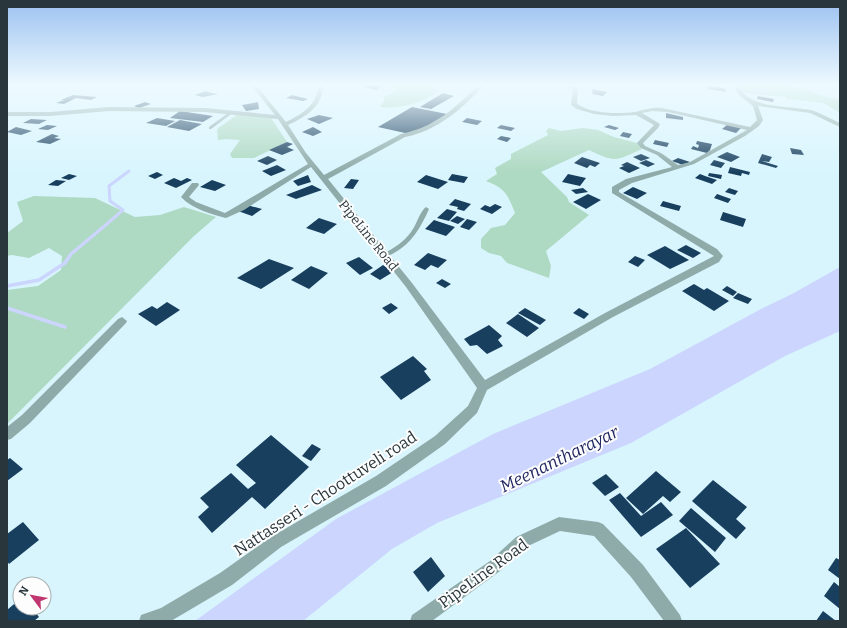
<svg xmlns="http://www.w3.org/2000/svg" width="847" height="628" viewBox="0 0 847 628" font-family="Bitter,serif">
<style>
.green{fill:#aed9c2}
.water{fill:#cbd5fd}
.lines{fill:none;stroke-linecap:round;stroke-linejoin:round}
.stream-far1{stroke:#cbd5fd;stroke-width:3}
.stream{stroke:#cbd5fd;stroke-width:3.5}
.building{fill:#183f5e}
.service{fill:#8faba9;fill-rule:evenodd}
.minor{fill:#8faba9;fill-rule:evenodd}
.labels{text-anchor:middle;stroke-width:4;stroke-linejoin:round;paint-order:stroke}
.street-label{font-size:13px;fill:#29373c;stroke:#fdfdfd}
.near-street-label{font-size:16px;fill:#29373c;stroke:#fdfdfd}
.near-water-label{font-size:17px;font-style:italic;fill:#212761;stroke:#fdfdfd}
</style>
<rect width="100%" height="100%" fill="#d8f5fe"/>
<path class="green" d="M389 85H431L440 91C420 103 404 109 380 107L384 101V97L396 90Z
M737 85C757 85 779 83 797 87 813 90 823 98 840 99V113L824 103 787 99 786 97 743 93Z
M238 114 271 118 287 142 254 158H232L230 154 240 140 226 139 218 140 217 129Z
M549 128 561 131 583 128 598 130 614 137 637 143 642 149C615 161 616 163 589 150L541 172 567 197 569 202 589 215 546 251 551 266 549 278 507 263 501 256 489 253 481 248V239L491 228 505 225 515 213C508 195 505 188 486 181L497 174 495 168 511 159V154L548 135 546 131Z
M34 196 95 198 135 217 160 215 184 207 216 217 194 236 7 424V290L38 286 61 270 62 256 49 248 29 258 12 255 7 256V233L23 221 17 202Z"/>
<path class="water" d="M840 267V331L785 356 631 443 437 523 392 549 303 621H195L336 519 493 434 650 369 761 309 792 294Z"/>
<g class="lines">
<path class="stream-far1" d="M101 229 123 210 110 201 109 186 129 171"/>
<path class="stream" d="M7 286 39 280 65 263 71 254 102 228
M7 308 65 327"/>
</g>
<path class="building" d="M368 85H379L383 86 376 90 364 87Z
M707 86 725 88 726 92 707 89Z
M593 89 607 92 603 96 592 94 593 92H591Z
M205 91 212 93 218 94 203 97 195 95Z
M443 93 454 96 431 109 420 107Z
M73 95 97 97 91 100 76 98 64 104 56 103 61 101H65L61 100Z
M292 95 308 99 303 101 286 98Z
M758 96 774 99 773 102 757 99Z
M145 102 151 104 139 108 134 106Z
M258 102 259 109 246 111 242 105Z
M412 107 447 114 417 132 405 133 378 127Z
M180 111 213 116 203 122 170 118Z
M666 113 683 117V120L666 118Z
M319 115 333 118 319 124 307 119Z
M157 118 175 121 166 126 146 123Z
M467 118 482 121 477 125 462 122Z
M31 119 47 120 39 124 23 123Z
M180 120 202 124 189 131 167 127Z
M728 124 741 128 736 133 722 129Z
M47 125 57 126 48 130 38 129Z
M501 125 515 128 511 131 497 128Z
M609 125 619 128 615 130 604 127Z
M16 127 32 131 21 135 7 132Z
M313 127 322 132 313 136 302 132Z
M623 132 632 134 629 138 620 136Z
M52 134 59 136 54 138 61 139 50 144 36 142Z
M501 136 511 138 507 142 497 139Z
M655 140 669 143 667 147 653 144Z
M697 141 712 144 710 150 707 153 691 149 693 146 698 148 699 145 696 144Z
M287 142 293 144 287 147 294 150 282 155 269 150Z
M790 148 801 150 804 155 792 154Z
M727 152 740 157 731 162 717 157Z
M641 154 650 158 641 161 633 157Z
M762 154 772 157 769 162 762 161 778 166 776 168 758 163Z
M268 156 277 160 267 165 257 161Z
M582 157 600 163 595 167 590 165 587 168 574 163Z
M678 158 690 162 683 165 672 161Z
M646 160 655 164 648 167 639 163Z
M714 160 725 163 721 168 710 165Z
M627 162 640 168 629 173 619 168 624 166 621 165Z
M277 165 286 170 271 176 262 171Z
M730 167 750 172 749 175 742 173 741 176 728 173Z
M157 172 163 175 155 179 148 176Z
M709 173 722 175 721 179 708 176Z
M69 174 77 176 69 180 61 178Z
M452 174 468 177 464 183 448 180Z
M568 174 586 178 580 186 562 182Z
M700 174 705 176 717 180 712 184 695 178Z
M308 175 311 182 298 186 293 181Z
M426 175 448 182 438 189 417 182Z
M174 178 181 181 187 178 192 180 176 188 164 183Z
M351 179 359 180 353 189 344 188Z
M56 180 66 181 58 186 48 185Z
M212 180 226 185 215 191 200 187Z
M312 185 322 190 296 199 286 195Z
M633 187 647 193 637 199 623 193Z
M583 188 588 192 576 194 571 190Z
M729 188 738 191 735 195 725 192Z
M588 194 601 200 586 209 573 202Z
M717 194 731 199 728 203 714 198Z
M455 199 471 204 464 211 457 209 458 207 449 205Z
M663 201 681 206 679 211 660 206Z
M495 204 502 207 492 214 480 209 485 205 490 207Z
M247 205 262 209 252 216 238 211Z
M447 209 457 212 449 221 437 218Z
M723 212 746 219 743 227 720 220Z
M457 216 465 219 458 224 450 221Z
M319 218 337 224 324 234 306 228Z
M467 219 477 222 469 230 460 227Z
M434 220 455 227 446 236 425 229Z
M686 245 701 253 693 258 677 250Z
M665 246 689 260 670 269 647 255Z
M428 253 447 260 438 268 431 265 425 270 414 265Z
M635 256 645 260 638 267 628 262Z
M359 257 373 268 360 275 346 263Z
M269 259 294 268 261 289 237 278Z
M383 265 393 272 380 280 370 274Z
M311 266 328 273 309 289 291 280Z
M442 279 451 284 445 288 436 283Z
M694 284 704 290 707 288 729 301 714 311 682 291Z
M727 286 737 292 733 296 722 290Z
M738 293 752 299 748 304 733 298Z
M167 302 180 310 156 326 138 314 152 306 157 309Z
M391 303 398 308 389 314 382 308Z
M525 308 546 320 540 325 518 313Z
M579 308 589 314 584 319 573 313Z
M518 314 539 328 527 337 506 323Z
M489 325 502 336 498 340 503 346 487 354 477 345 470 346 464 339Z
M413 356 427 369 424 371 431 380 401 400 380 377Z
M271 435 309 467 265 509 252 497 212 533 198 517 209 507 200 498 231 473 248 489 256 483 236 465Z
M312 444 321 449 311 461 302 456Z
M10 458 23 469 7 481V460Z
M656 471 681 492 670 502 663 496 643 514 626 498Z
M606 474 619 487 605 496 592 483Z
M713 480 747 507 736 519 746 528 736 539 692 501Z
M620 493 641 516 661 502 673 515 641 537 609 500Z
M691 508 726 538 715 552 679 521Z
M23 522 39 540 9 564 7 561V534Z
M686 528 720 564 690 588 656 549Z
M431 557 445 576 428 592 413 572Z
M836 558 840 560V579L828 570Z
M834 582 840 587V609L824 596Z
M20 599V608H32L39 617 34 621H7V610Z
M823 611 836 621H816Z"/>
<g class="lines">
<path class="service" d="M231 111 234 112 211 129H209V127Z
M426 207 429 209C421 227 412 243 394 253 390 255 387 257 383 256L382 255 383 254C394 248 404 242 411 232 416 226 420 211 426 207Z"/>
<path class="minor" d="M251 85H256L286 122C302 114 318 105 318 85H323C323 107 305 117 288 125L306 153 324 175 401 134C437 126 452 110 479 85H484C462 109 437 131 405 137L328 179 412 283 485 380 605 313 714 256 612 193V187L626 179 672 167 657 155 641 148 637 143 654 125 636 115 613 116 594 114 577 109 571 105 573 89 568 85 578 87 577 104C592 114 617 114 635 112 645 110 652 107 662 108L750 127 757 120 753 106 739 95 733 85H738C749 110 789 105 811 110 821 113 831 119 840 123V127L810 113 758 106 763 120 759 126 745 136 694 164 632 183 619 190V192L717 249 723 256 719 262 613 317 487 390 477 413 445 444 386 486 281 547 232 585 171 621H139L141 615 161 608 220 573 271 537 376 476 435 436 468 406 477 388 406 287 311 167 244 210 226 218C211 214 192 209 181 197L192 183H198L199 185 189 197 196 202 225 213 308 164 278 119 205 112 109 111 50 116H7V112H50L109 107 205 108 275 115ZM652 111 668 112 747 130 690 162 678 165 661 153 645 146 643 143 658 128 660 124 642 113Z
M122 317 127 321 126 323 30 423 11 439 7 440V427L22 415 118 319Z
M559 517 598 522 603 524 643 565 680 615 682 621H664L631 577 594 536 560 531 526 547 500 571 432 621H410L412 615 490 561 516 537Z"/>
</g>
<linearGradient id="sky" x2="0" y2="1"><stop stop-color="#9cc1f0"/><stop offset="0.49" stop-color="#edfaff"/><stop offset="1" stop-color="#edfaff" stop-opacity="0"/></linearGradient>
<rect width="847" height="173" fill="url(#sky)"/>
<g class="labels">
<g class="street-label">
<text transform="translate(369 235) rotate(51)" y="5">PipeLine Road</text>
</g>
<g class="near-street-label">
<text transform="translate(325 493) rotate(-33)" y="6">Nattasseri - Choottuveli road</text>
<text transform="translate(483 573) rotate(-36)" y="6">PipeLine Road</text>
</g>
<g class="near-water-label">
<text transform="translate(559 459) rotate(-26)" y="6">Meenantharayar</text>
</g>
</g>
<rect width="847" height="628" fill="none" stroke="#29373c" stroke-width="16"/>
<g transform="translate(32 596) rotate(302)"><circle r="19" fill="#fdfdfd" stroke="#a8aeb0"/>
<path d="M0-3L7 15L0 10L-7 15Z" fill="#c03670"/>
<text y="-6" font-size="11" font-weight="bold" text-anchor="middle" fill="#29373c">N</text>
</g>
</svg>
